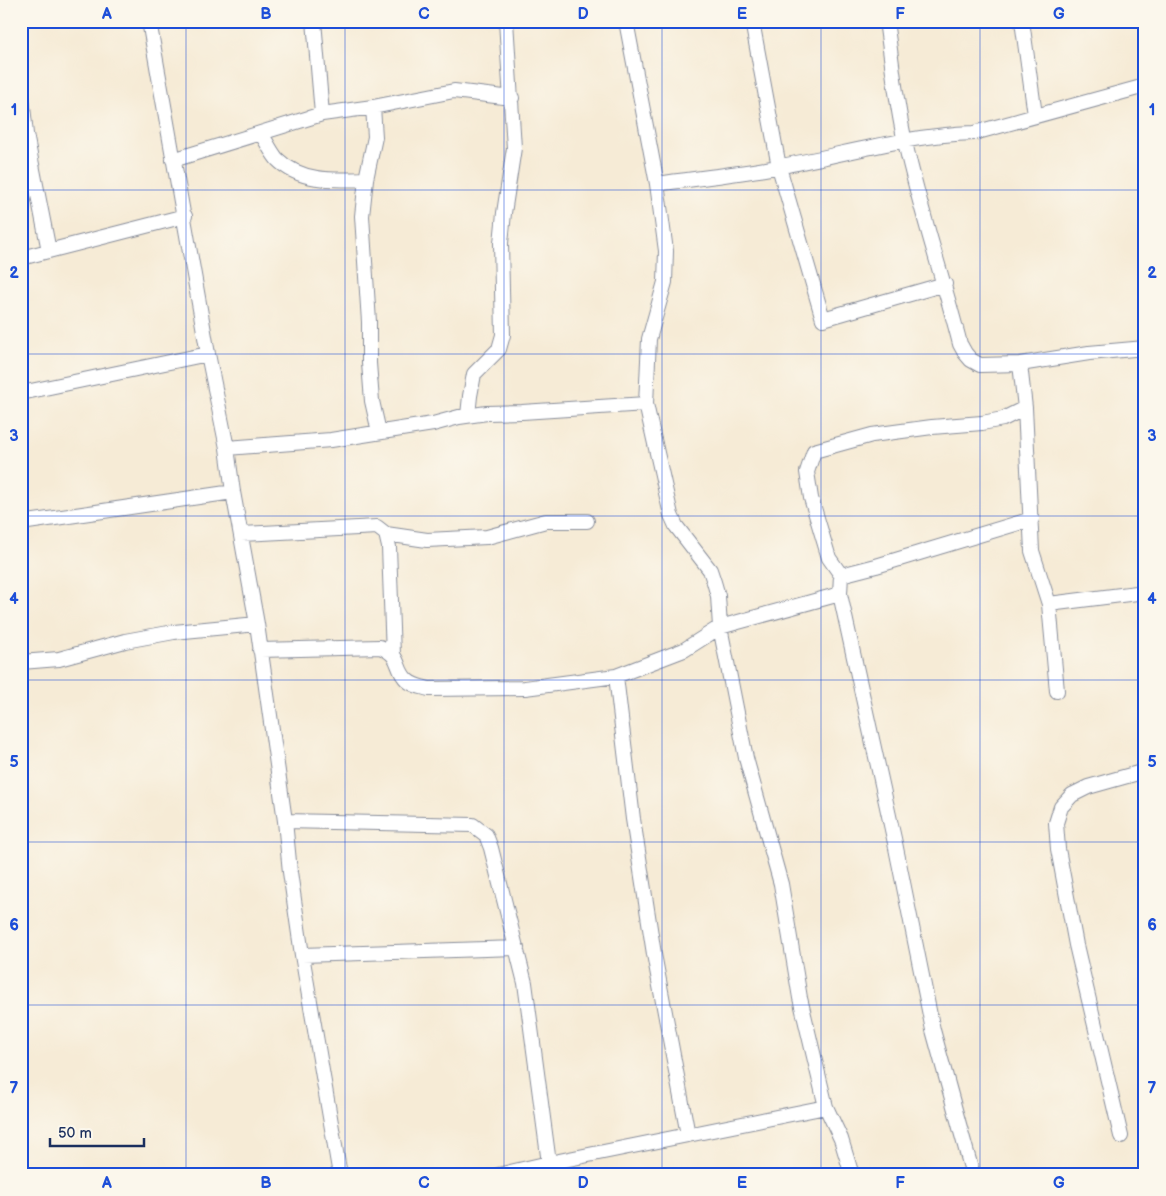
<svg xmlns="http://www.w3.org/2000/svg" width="1166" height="1196" viewBox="0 0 1166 1196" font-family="'Balsamiq Sans',sans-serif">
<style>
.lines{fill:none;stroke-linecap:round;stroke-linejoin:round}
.street-casing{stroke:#888d9a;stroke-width:16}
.street{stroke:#fff;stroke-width:14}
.grid{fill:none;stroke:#1d4ed8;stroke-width:1;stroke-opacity:0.55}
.neatline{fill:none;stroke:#1d4ed8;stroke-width:2}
.grid-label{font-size:16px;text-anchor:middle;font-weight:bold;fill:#1d4ed8}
</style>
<rect width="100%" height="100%" fill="#fbf7ec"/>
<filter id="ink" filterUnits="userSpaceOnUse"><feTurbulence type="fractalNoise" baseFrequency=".02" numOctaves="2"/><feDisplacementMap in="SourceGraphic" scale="10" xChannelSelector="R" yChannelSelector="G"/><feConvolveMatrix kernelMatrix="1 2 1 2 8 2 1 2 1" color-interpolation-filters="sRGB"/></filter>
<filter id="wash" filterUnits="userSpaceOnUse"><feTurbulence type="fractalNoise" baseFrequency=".0096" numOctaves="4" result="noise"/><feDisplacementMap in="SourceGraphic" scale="20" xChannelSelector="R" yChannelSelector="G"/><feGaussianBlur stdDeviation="1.12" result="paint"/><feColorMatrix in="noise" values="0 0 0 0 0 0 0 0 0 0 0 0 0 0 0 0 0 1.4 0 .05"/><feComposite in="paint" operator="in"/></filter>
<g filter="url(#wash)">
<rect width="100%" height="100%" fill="#f6ebd6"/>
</g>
<g filter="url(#ink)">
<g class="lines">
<g class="street-casing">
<path id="street" d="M149 21 208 354 227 448 233 492 257 624 285 821 290 872 302 955 340 1175
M314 21 322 114
M626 21 657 184 666 251 665 282 649 339 646 404 671 515 676 526 710 570 714 582 718 596 720 627 746 758 781 884 800 998 826 1107 841 1139 852 1175
M752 21 779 167 823 319 945 284
M886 21C892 61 896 103 905 142 920 210 943 277 960 344L965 353 971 360 980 365 1020 364 1089 353 1145 348
M1022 21 1035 115
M21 88 26 134 49 251
M373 107 375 137 366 179 362 216 369 322V363L372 401 379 432
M261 133C266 141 271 152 277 159 301 183 336 180 366 179
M173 160 322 114 373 107 454 91 512 98
M657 184C699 178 741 174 782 166 845 154 909 135 974 133L1145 86
M21 258 185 216
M1020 364 1025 408 1032 551 1049 604 1057 691
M21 393 208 354
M468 415 470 396 474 374 499 349 503 335 501 243 504 213 514 148 506 21
M227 448 331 440 433 424 459 417 487 413 522 412 646 404
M21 523 233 492
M241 534 377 527 386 534 389 547 393 655
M386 534 427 540 487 537 546 521H587
M841 575 829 558 811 498 807 472 814 451 872 435 932 427 982 423 1003 419 1025 408
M1049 604 1145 592
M260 650 380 647C403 656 394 668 407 680 413 686 422 687 429 689L525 688 616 676 684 650 720 627 840 594
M21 662 59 659 125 641 174 632 257 624
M616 676 633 819 654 954 688 1135
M285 821 473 825 486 835 491 848 525 983 549 1163
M302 955 517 948
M1121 1136 1076 945 1058 849 1056 823 1061 807 1072 795 1088 787 1145 771
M498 1175 549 1163 826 1107
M973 1175 933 1030 895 843 840 594 841 575 876 566 1032 519"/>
</g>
<use href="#street" class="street"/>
</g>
</g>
<path class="grid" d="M186 21V1175M345 21V1175M504 21V1175M662 21V1175M821 21V1175M980 21V1175M21 190H1145M21 354H1145M21 516H1145M21 680H1145M21 842H1145M21 1005H1145"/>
<rect width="1166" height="1196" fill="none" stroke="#fbf7ec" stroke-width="55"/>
<path d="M50 1138v8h94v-8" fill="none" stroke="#1b2f5e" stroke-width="2.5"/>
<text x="58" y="1138" font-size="15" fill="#1b2f5e" stroke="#fbf7ec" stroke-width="4" paint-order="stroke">50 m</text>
<rect x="28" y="28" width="1110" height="1140" class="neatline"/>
<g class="grid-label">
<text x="107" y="19">A</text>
<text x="266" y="19">B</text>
<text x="424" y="19">C</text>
<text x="583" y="19">D</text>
<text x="742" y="19">E</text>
<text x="900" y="19">F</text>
<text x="1059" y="19">G</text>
<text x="14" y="115">1</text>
<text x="1152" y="115">1</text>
<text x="14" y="278">2</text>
<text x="1152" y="278">2</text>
<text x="14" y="441">3</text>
<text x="1152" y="441">3</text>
<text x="14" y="604">4</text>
<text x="1152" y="604">4</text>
<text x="14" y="767">5</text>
<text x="1152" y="767">5</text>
<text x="14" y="930">6</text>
<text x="1152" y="930">6</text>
<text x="14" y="1093">7</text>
<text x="1152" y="1093">7</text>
<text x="107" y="1188">A</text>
<text x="266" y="1188">B</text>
<text x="424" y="1188">C</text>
<text x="583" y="1188">D</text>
<text x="742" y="1188">E</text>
<text x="900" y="1188">F</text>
<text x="1059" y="1188">G</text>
</g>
</svg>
